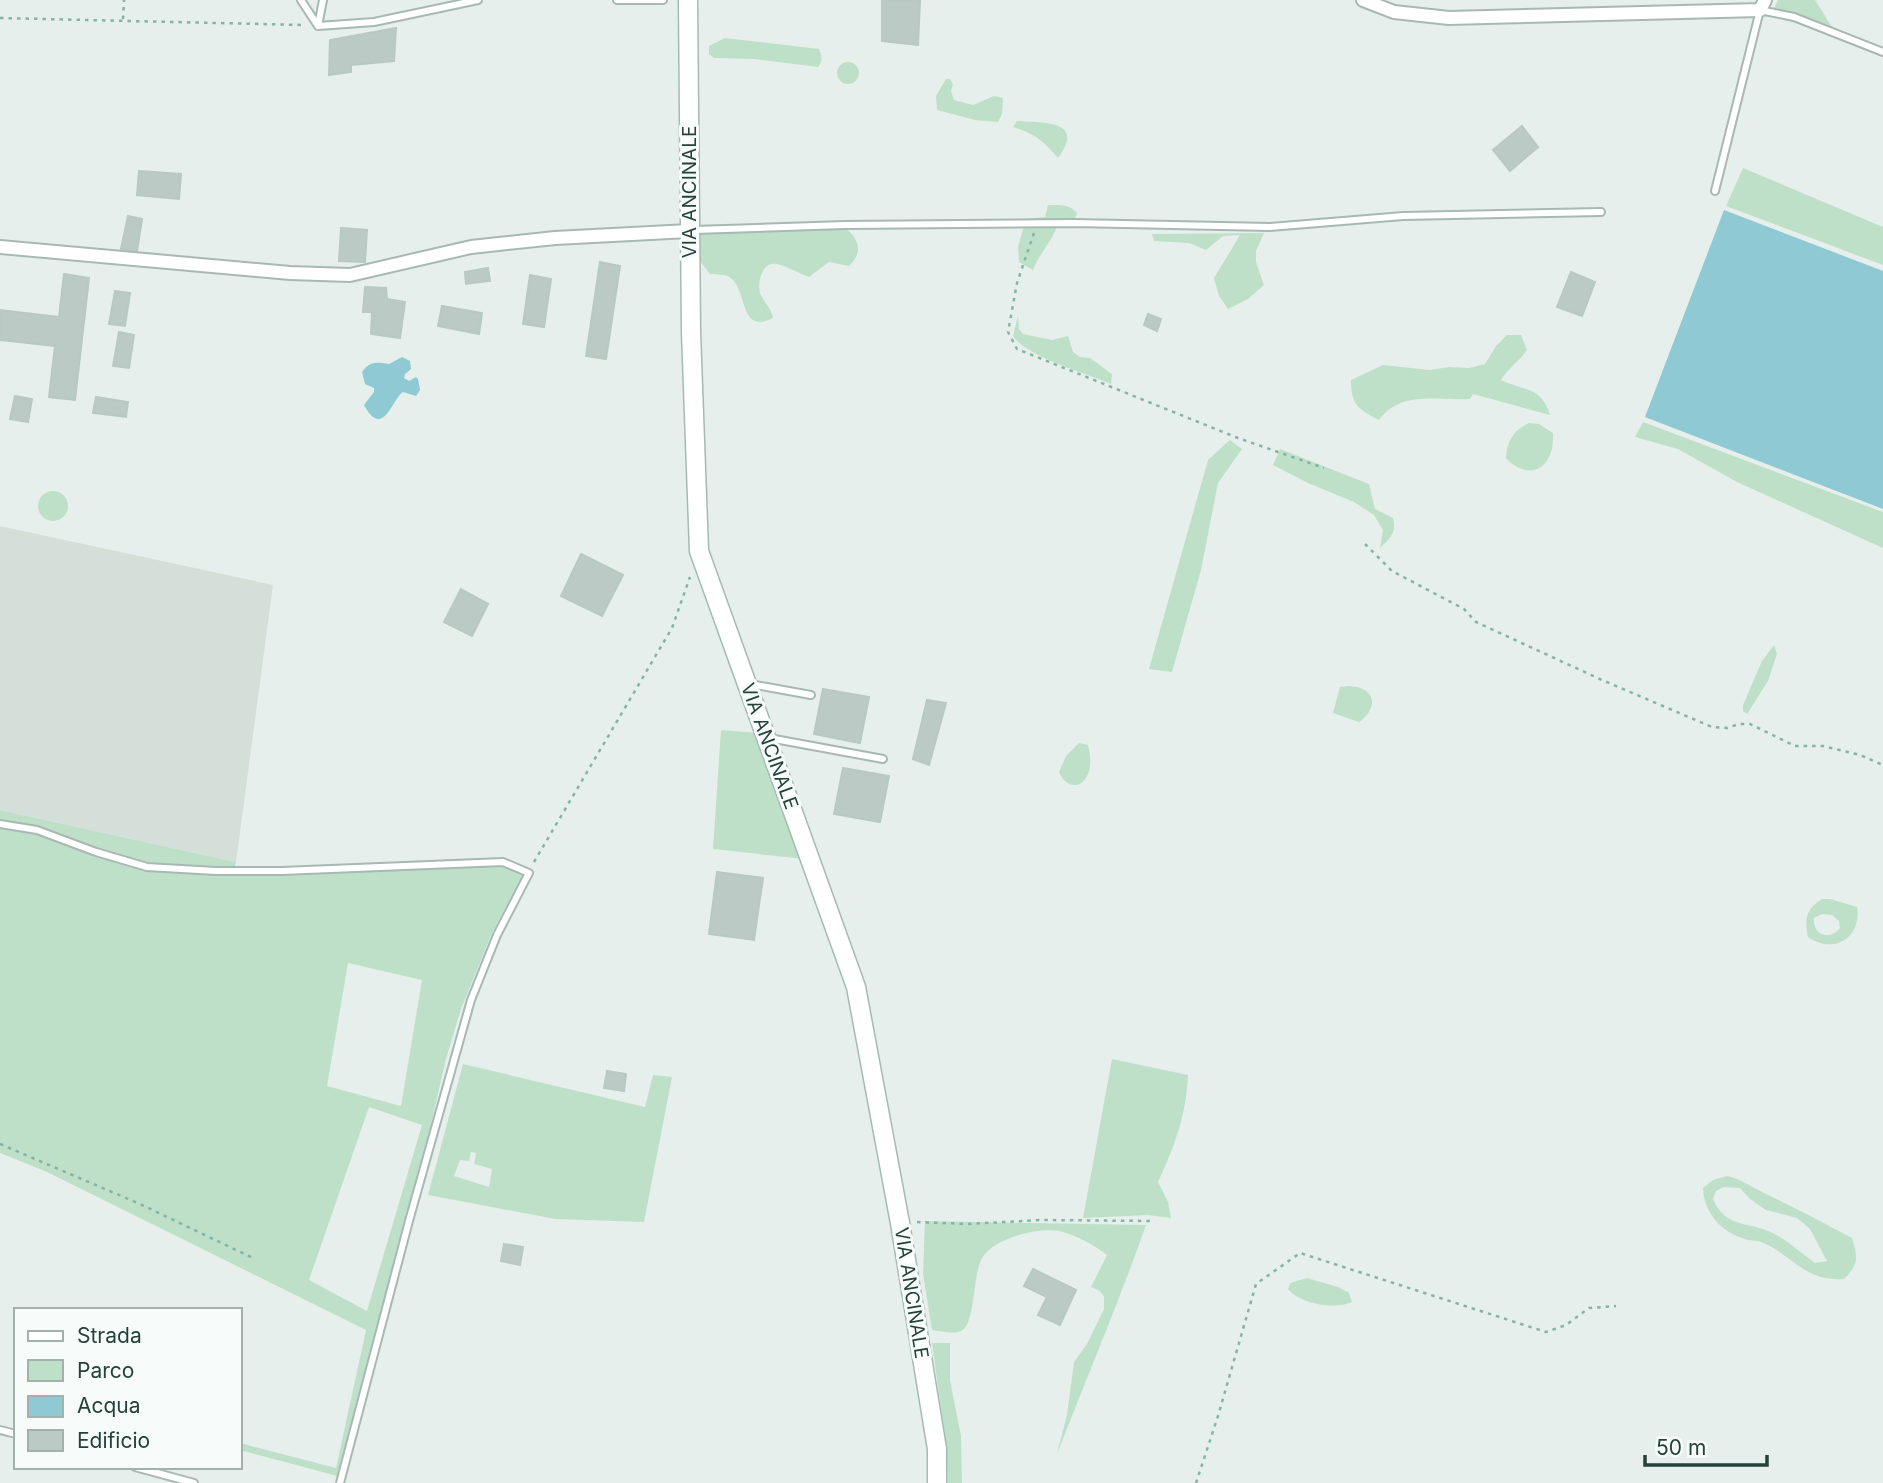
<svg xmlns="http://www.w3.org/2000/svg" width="1883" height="1483" viewBox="0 0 1883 1483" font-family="Inter,sans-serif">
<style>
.built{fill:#d4dfda}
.green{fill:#bfe0c8;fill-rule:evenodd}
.water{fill:#8ec9d4}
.building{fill:#bbcac4;stroke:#b8c9c2;stroke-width:2}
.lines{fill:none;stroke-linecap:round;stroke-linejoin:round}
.lane-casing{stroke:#a8b8b2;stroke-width:10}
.street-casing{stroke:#a8b8b2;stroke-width:16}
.secondary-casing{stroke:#a4bbb3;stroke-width:21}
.path{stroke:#86b3a5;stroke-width:2.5;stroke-dasharray:3.5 5;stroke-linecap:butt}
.lane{stroke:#fff;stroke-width:6}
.street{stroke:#fff;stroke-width:12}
.secondary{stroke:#fff;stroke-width:18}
.labels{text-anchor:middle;stroke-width:6;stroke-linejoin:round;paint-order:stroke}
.street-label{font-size:19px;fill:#24423a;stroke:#f7fbf9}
</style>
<rect width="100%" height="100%" fill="#e6efeb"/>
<path class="built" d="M0 526 273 585 236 862 0 810Z"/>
<path class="green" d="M1778 0H1815L1832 27 1774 8Z
M725 38 819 49C822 57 823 60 818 67L755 59 714 58 709 54V46Z
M837 73a11 11 0 1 1 22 0a11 11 0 1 1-22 0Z
M946 79H950L953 84 951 91 954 100 973 105 994 96 1003 98 1002 114 998 122 975 120 937 110 936 96Z
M1017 121C1041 123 1087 119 1058 158 1044 141 1034 133 1013 127Z
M1743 168 1883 227V265L1726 206Z
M1048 205C1059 205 1070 204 1077 213L1074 221 1058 222C1054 240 1039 253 1033 270L1019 262 1018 247 1026 219 1045 217Z
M845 228C860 239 863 253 849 266L829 262 809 277C800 274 784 265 777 264 762 261 757 282 760 293 764 303 771 307 773 318 740 335 747 292 732 279 726 273 717 275 710 274L699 260 700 233Z
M1264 233 1256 251V262L1264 285 1248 299 1228 309 1219 296 1214 278 1240 235 1223 236 1206 250 1189 243 1154 241 1152 234Z
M1018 316 1019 329 1023 334 1052 340 1068 336 1073 352 1080 357 1090 358 1112 374 1111 384C1086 373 1027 357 1013 336Z
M1507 335H1521L1527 350C1519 362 1508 368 1501 380 1524 391 1542 387 1550 415L1473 394 1470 399C1438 401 1401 390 1379 420 1358 409 1351 405 1351 380L1383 365 1430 370 1449 367 1469 368 1485 364 1496 346Z
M1643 422 1883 512V548L1737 482 1678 449 1635 437Z
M1529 423 1539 424 1553 433C1553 441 1553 448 1550 455 1541 477 1519 473 1506 458 1507 441 1513 431 1529 423Z
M1230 440 1242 449 1218 483 1201 570 1172 672 1149 669 1208 460Z
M1280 449 1369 484 1375 509 1393 518C1397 533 1390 538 1380 548L1383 530 1374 515 1354 502 1308 483 1273 465Z
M38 506a15 15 0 1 1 30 0a15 15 0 1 1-30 0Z
M1774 645 1777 654 1768 681 1747 714 1743 711V705L1762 661Z
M1349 686C1375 687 1380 707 1359 722L1333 713 1340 687Z
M721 730 759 733 804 859 713 849Z
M1079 743 1088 745C1090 755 1092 764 1088 774 1081 791 1065 787 1059 772L1066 756Z
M0 810 236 862 234 870 503 862 525 871 492 933 461 1009 446 1059 409 1221 341 1477 240 1450V1443L336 1468 366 1330 47 1172 0 1153ZM348 963 422 980 401 1106 327 1086ZM369 1107 422 1125 367 1311 309 1280Z
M1822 899H1830L1857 907C1862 938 1833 955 1808 937 1804 919 1806 909 1822 899ZM1822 914 1832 915 1839 921 1840 928C1830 941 1812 935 1814 918Z
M1112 1059 1188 1075C1186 1116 1175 1145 1158 1182L1168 1202 1171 1218 1148 1215 1083 1218Z
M463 1064 645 1107 653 1075 672 1077 644 1222 555 1219 428 1195ZM471 1152 476 1153 474 1164 492 1169 489 1187 454 1176 460 1160 469 1161Z
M1727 1176C1741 1179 1750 1186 1762 1192 1793 1207 1822 1222 1852 1238 1858 1258 1859 1264 1844 1279 1804 1282 1792 1254 1761 1242 1756 1240 1750 1241 1745 1239 1721 1232 1704 1213 1703 1188L1713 1180ZM1724 1187 1740 1188 1750 1199 1766 1210 1797 1218 1810 1229 1827 1261 1815 1263C1801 1253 1788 1241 1773 1233 1748 1221 1726 1229 1713 1199L1716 1191Z
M925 1221 1146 1225C1119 1302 1087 1377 1057 1454L1067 1415 1074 1362 1087 1344 1104 1309V1297L1100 1291 1091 1287 1107 1255C1093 1244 1076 1235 1059 1231 1036 1227 991 1239 981 1260 973 1278 975 1317 964 1329 956 1336 942 1331 932 1330L923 1274Z
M1307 1278 1338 1287 1349 1293 1352 1302C1335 1310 1300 1304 1288 1289L1290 1283Z
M932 1343H950V1380L961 1436 962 1483H948L947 1452Z"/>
<path class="water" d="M1724 210 1883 271V509L1645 417Z
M402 357 410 361 411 369 405 374 404 378 409 381 416 377 418 379 420 390 416 396 403 392C392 399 383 440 364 405L374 392V388L365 384 362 372C370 361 376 362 389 364Z"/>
<path class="building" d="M882 0H920L918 45 882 41Z
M396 28 394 61 351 65V72L329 75 330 40Z
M1522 126 1538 147 1510 171 1493 150Z
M139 171 181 174 179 199 137 195Z
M128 216 142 219 137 251 121 249Z
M341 228 367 230 365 262 339 261Z
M600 262 620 266 606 359 586 356Z
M488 268 490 281 466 284 465 272Z
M1571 272 1595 282 1582 316 1557 307Z
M64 274 89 278 75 400 49 397 55 346 0 340V310L59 317Z
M530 275 551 279 544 327 523 324Z
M365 287 386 288 387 299 405 302 400 338 371 334 372 312H363Z
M115 291 130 293 125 326 109 324Z
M442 306 482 313 479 334 438 326Z
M1148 314 1161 319 1157 331 1144 325Z
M119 332 134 335 129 368 113 366Z
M15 396 32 399 28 422 10 419Z
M96 397 128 402 126 417 93 413Z
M581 554 623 575 602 616 561 596Z
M461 589 488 604 472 636 444 622Z
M823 689 869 697 860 743 814 734Z
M927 700 946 703 929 765 913 759Z
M843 768 889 776 880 822 834 814Z
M717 872 763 878 754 940 709 934Z
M607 1071 626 1074 624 1091 604 1088Z
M504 1244 523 1247 520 1265 501 1261Z
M1033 1269 1076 1290 1060 1325 1038 1315 1047 1297 1024 1286Z"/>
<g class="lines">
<g class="lane-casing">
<path id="lane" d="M301 0 318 26
M617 0H663
M318 26 374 22 478 0
M318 26 323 0
M1715 191 1760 10 1794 17 1883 52
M694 230 844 225 1074 223 1270 227 1403 216 1601 212
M750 684 811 695
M769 738 883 759
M0 824 37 830 96 852 147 867 216 871H282L503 862 529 873 497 935 471 1000 409 1221 340 1483
M0 1430 16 1434
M135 1467 194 1483"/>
</g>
<g class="street-casing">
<path id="street" d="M1363 0 1394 12 1449 18 1760 10 1765 0
M0 247 290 273 350 275 471 247 555 238 689 231"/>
</g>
<g class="secondary-casing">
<path id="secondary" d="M688 0 691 332 699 551 856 987 900 1223 937 1449V1483"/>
</g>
<path class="path" d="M0 18 304 25
M123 19 124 0
M1034 233 1017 283 1008 332 1017 349 1238 438 1324 468
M1365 544 1392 571 1464 609 1476 622 1602 680 1712 727 1727 728 1739 724H1750L1795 746H1823L1860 755 1883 765
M534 862 672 628 690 577
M0 1144 140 1204 255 1259
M917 1222 968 1224 1040 1220 1152 1221
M1196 1483 1218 1416 1256 1284 1300 1253 1546 1332 1566 1325 1589 1308 1616 1306"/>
<use href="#lane" class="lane"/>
<use href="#street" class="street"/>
<use href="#secondary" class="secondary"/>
</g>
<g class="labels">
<g class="street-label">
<text transform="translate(689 192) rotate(-90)" y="7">VIA ANCINALE</text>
<text transform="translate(770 746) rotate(70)" y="7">VIA ANCINALE</text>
<text transform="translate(912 1293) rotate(81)" y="7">VIA ANCINALE</text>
</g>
</g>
<rect x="14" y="1308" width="228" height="161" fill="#f7fbf9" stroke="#a3b1ad" stroke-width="2"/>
<rect x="28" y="1331" width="35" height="10" fill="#ffffff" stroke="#a3b1ad" stroke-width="2"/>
<text x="77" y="1343" font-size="21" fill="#24423a">Strada</text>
<rect x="28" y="1360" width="35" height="21" fill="#bfe0c8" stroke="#a3b1ad" stroke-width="2"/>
<text x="77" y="1378" font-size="21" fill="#24423a">Parco</text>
<rect x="28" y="1396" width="35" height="21" fill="#8ec9d4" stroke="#a3b1ad" stroke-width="2"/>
<text x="77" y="1413" font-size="21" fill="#24423a">Acqua</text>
<rect x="28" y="1430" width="35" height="21" fill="#bbcac4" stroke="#a3b1ad" stroke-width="2"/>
<text x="77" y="1448" font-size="21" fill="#24423a">Edificio</text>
<path d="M1645 1455v10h122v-10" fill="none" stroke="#24423a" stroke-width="3.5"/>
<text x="1656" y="1455" font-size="21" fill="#24423a" stroke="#f7fbf9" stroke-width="5" paint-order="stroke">50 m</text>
</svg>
